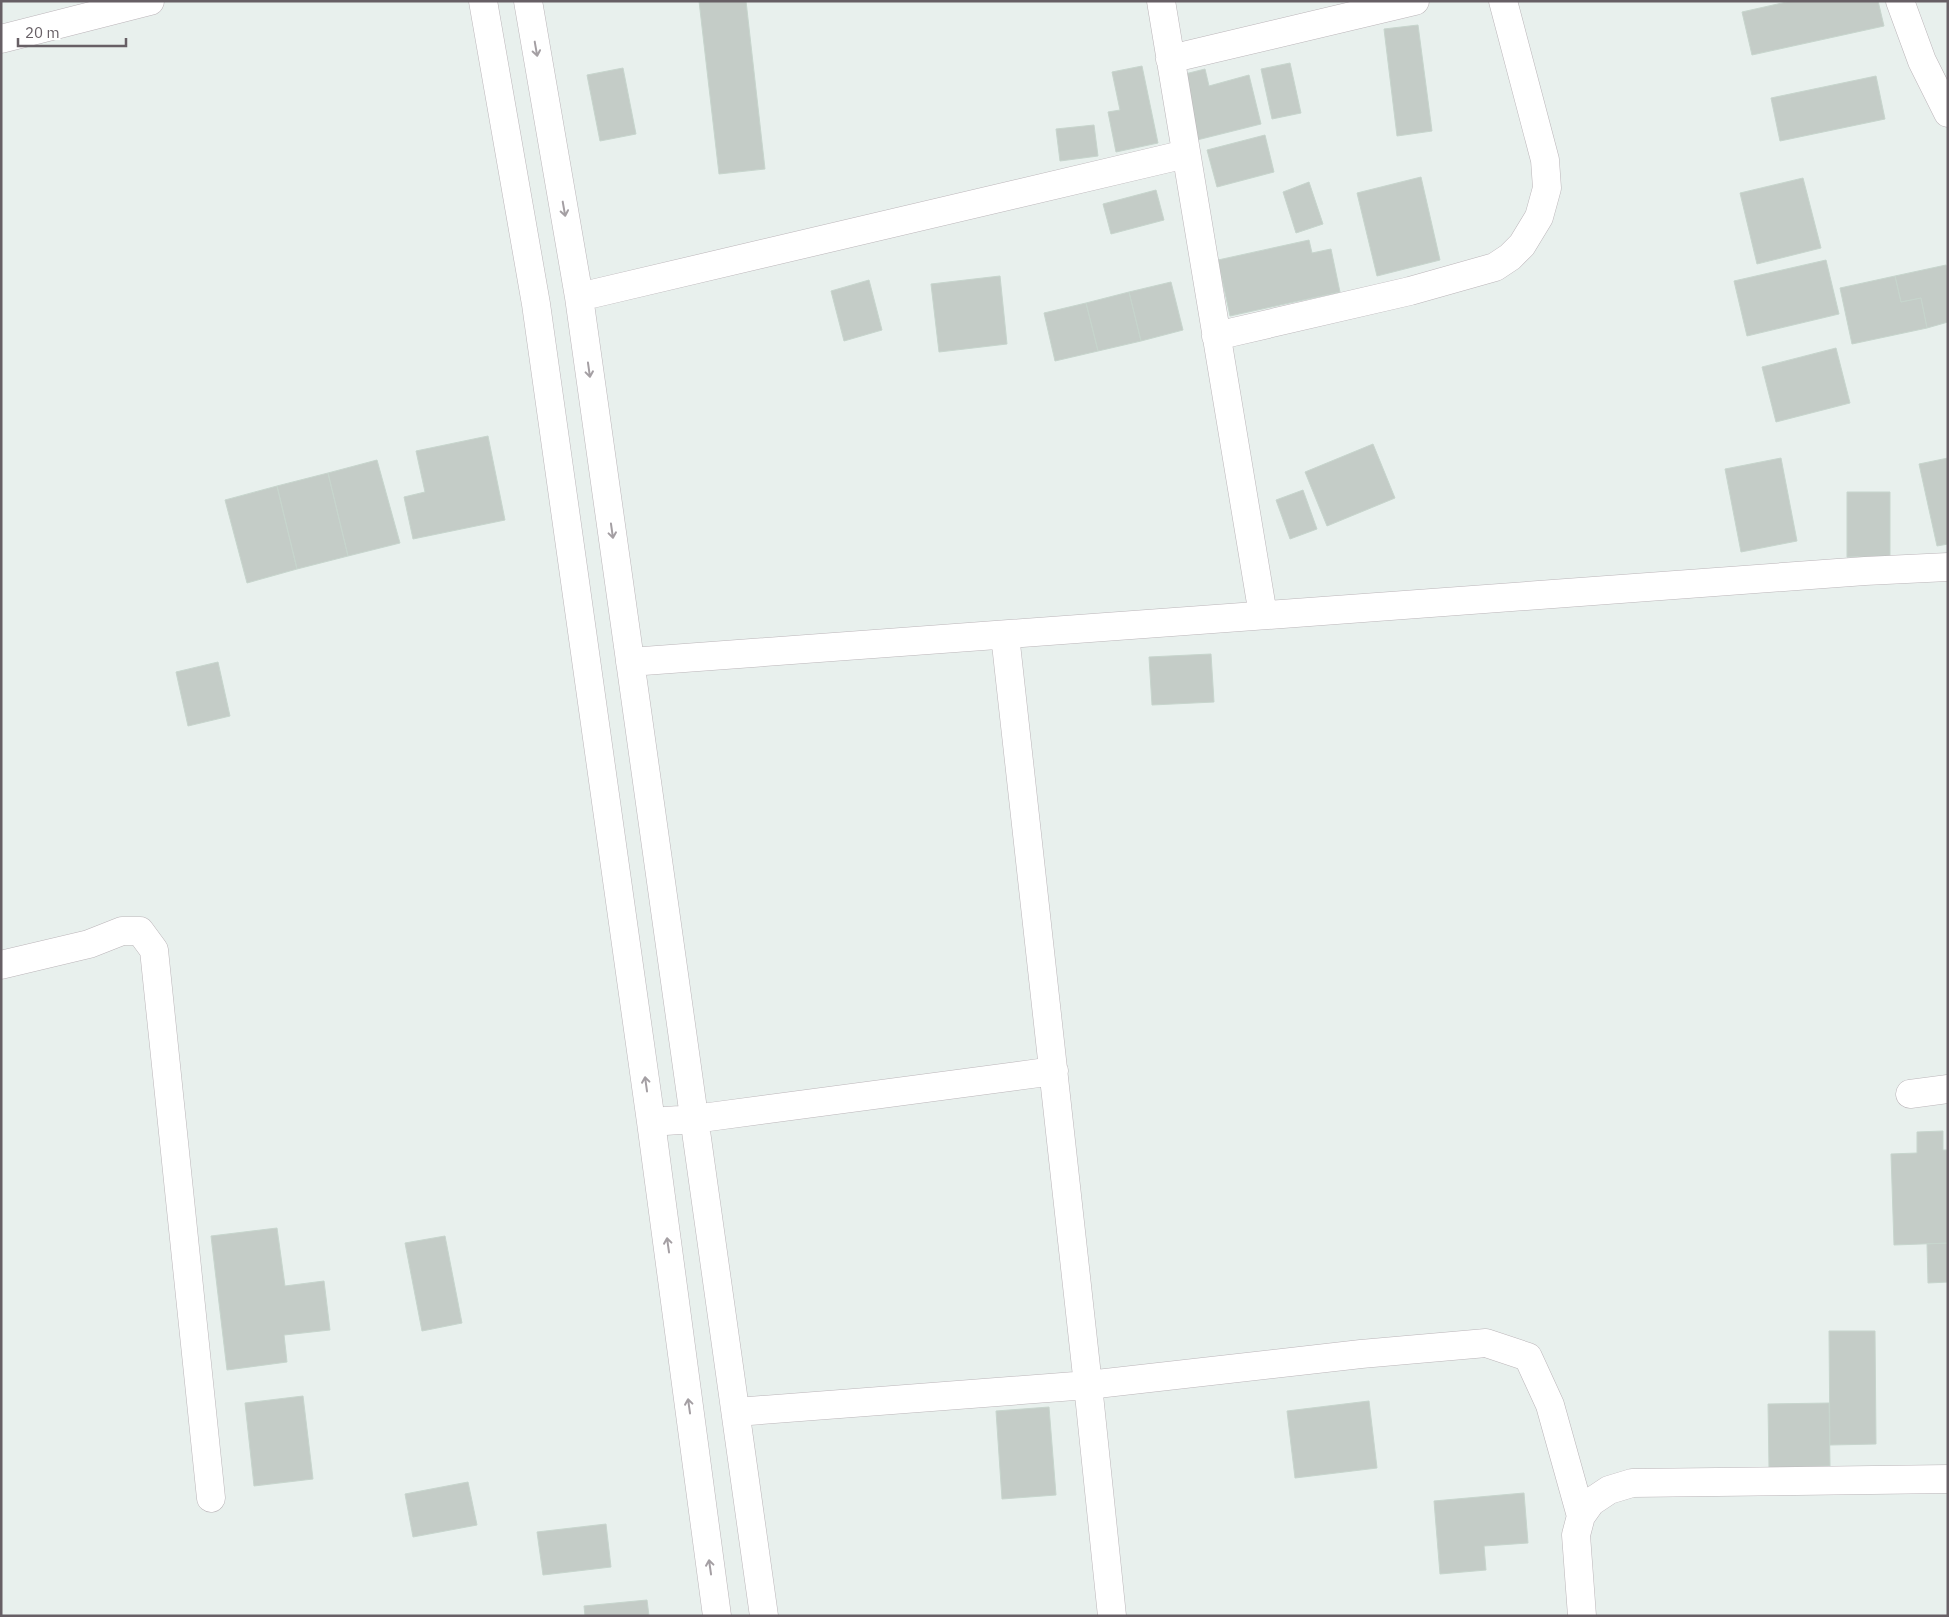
<svg xmlns="http://www.w3.org/2000/svg" width="1949" height="1617" viewBox="0 0 1949 1617" font-family="'IBM Plex Sans',sans-serif">
<style>
.building{fill:#c4ccc7;stroke:#c7d5cd}
.lines{fill:none;stroke-linecap:round;stroke-linejoin:round}
.street-casing{stroke:#bbb5b9;stroke-width:29}
.secondary-casing{stroke:#bbb4b9;stroke-width:29}
.street{stroke:#fff;stroke-width:28}
.secondary{stroke:#fff;stroke-width:28}
.oneway{stroke:#a49fa3}
</style>
<rect width="100%" height="100%" fill="#e8f0ed"/>
<path class="building" d="M699 1H746L765 169 719 174Z
M1791 1H1878L1884 26 1752 55 1742 12Z
M1418 25 1432 131 1397 136 1384 29Z
M1290 63 1301 113 1272 119 1261 69Z
M1142 66 1158 143 1116 152 1108 112 1120 110 1112 72Z
M623 68 636 134 600 141 587 75Z
M1205 69 1209 86 1249 75 1261 124 1193 141 1177 76Z
M1876 76 1885 119 1780 141 1771 98Z
M1094 125 1098 156 1060 161 1056 129Z
M1265 135 1274 172 1217 187 1207 150Z
M1421 177 1440 260 1377 276 1357 193Z
M1803 178 1821 248 1757 264 1740 193Z
M1309 182 1323 224 1296 233 1283 192Z
M1156 190 1164 220 1111 234 1103 204Z
M1309 240 1312 253 1331 249 1340 292 1230 316 1218 260Z
M1826 260 1839 314 1747 336 1734 281Z
M1946 265 1948 272V322L1927 328 1921 298 1901 302 1895 276Z
M1000 276 1007 344 939 352 931 284Z
M1895 276 1901 302 1921 298 1927 328 1852 344 1840 288Z
M869 280 882 330 844 341 831 291Z
M1171 282 1183 330 1141 341 1129 292Z
M1129 292 1141 341 1098 351 1086 303Z
M1086 303 1098 351 1055 361 1044 313Z
M1836 348 1850 403 1776 422 1762 367Z
M488 436 505 520 413 539 404 497 425 492 416 451Z
M1373 444 1395 498 1327 526 1305 472Z
M1781 458 1797 541 1741 552 1725 469Z
M1948 458V544L1937 546 1919 464Z
M377 460 400 543 348 556 328 473Z
M328 473 348 556 297 569 277 486Z
M277 486 297 569 247 583 225 500Z
M1303 490 1317 529 1290 539 1276 500Z
M1847 492H1890V556L1847 557Z
M1211 654 1214 702 1152 705 1149 657Z
M218 662 230 716 188 726 176 672Z
M1943 1131V1150H1948V1243L1894 1245 1891 1154 1917 1153V1132Z
M277 1228 285 1286 324 1281 330 1330 284 1335 287 1362 227 1370 211 1236Z
M445 1236 462 1323 422 1331 405 1243Z
M1948 1243V1282L1928 1283 1927 1244Z
M1829 1331H1875L1876 1444 1830 1445Z
M303 1396 313 1479 254 1486 245 1403Z
M1369 1401 1377 1468 1295 1478 1287 1411Z
M1829 1403 1830 1466 1769 1468 1768 1404Z
M1049 1407 1056 1495 1002 1499 996 1411Z
M468 1482 477 1525 413 1537 405 1494Z
M1524 1493 1528 1543 1484 1546 1486 1570 1440 1574 1434 1501Z
M606 1524 611 1567 543 1575 537 1532Z
M647 1600 649 1616H585L584 1606Z"/>
<g class="lines">
<g class="street-casing">
<path id="street" d="M483 1 536 304 651 1122 717 1616
M528 1 579 297 764 1616
M1161 1 1263 615
M1900 1 1922 61 1948 113
M1170 59 1415 1
M579 297 1186 154
M1216 336 1410 291 1495 267 1510 257 1522 245 1539 217 1547 188 1545 160 1503 1
M1005 635 1088 1385 1112 1616
M630 662 1865 571 1948 567
M1 965 89 944 122 931H140L154 950 211 1498
M1910 1094 1948 1089
M651 1122 694 1119 1054 1071
M736 1412 1088 1385 1361 1354 1486 1343 1528 1357 1550 1405 1581 1516
M1582 1616 1576 1535 1581 1516 1591 1502 1609 1490 1632 1483 1948 1479"/>
</g>
<g class="secondary-casing">
<path id="secondary" d="M1 39 150 1"/>
</g>
<use href="#street" class="street"/>
<use href="#secondary" class="secondary"/>
</g>
<defs><path id="oneway-shaft" d="M-6 0H5M1.5-3L5.5 0L1.5 3" fill="none" stroke-width="1.6" stroke-linecap="round" stroke-linejoin="round" transform="scale(1.25)"/></defs>
<g class="oneway">
<use href="#oneway-shaft" transform="translate(536 49) rotate(80)"/>
<use href="#oneway-shaft" transform="translate(564 209) rotate(80)"/>
<use href="#oneway-shaft" transform="translate(589 370) rotate(82)"/>
<use href="#oneway-shaft" transform="translate(612 531) rotate(82)"/>
<use href="#oneway-shaft" transform="translate(646 1084) rotate(-98)"/>
<use href="#oneway-shaft" transform="translate(668 1245) rotate(-98)"/>
<use href="#oneway-shaft" transform="translate(689 1406) rotate(-98)"/>
<use href="#oneway-shaft" transform="translate(710 1567) rotate(-98)"/>
</g>
<rect width="1949" height="1617" fill="none" stroke="#675f65" stroke-width="5"/>
<path d="M18 38v8h108v-8" fill="none" stroke="#675f65" stroke-width="2.5"/>
<text x="25" y="38" font-size="15" fill="#675f65" stroke="#ffffff" stroke-width="4" paint-order="stroke">20 m</text>
</svg>
